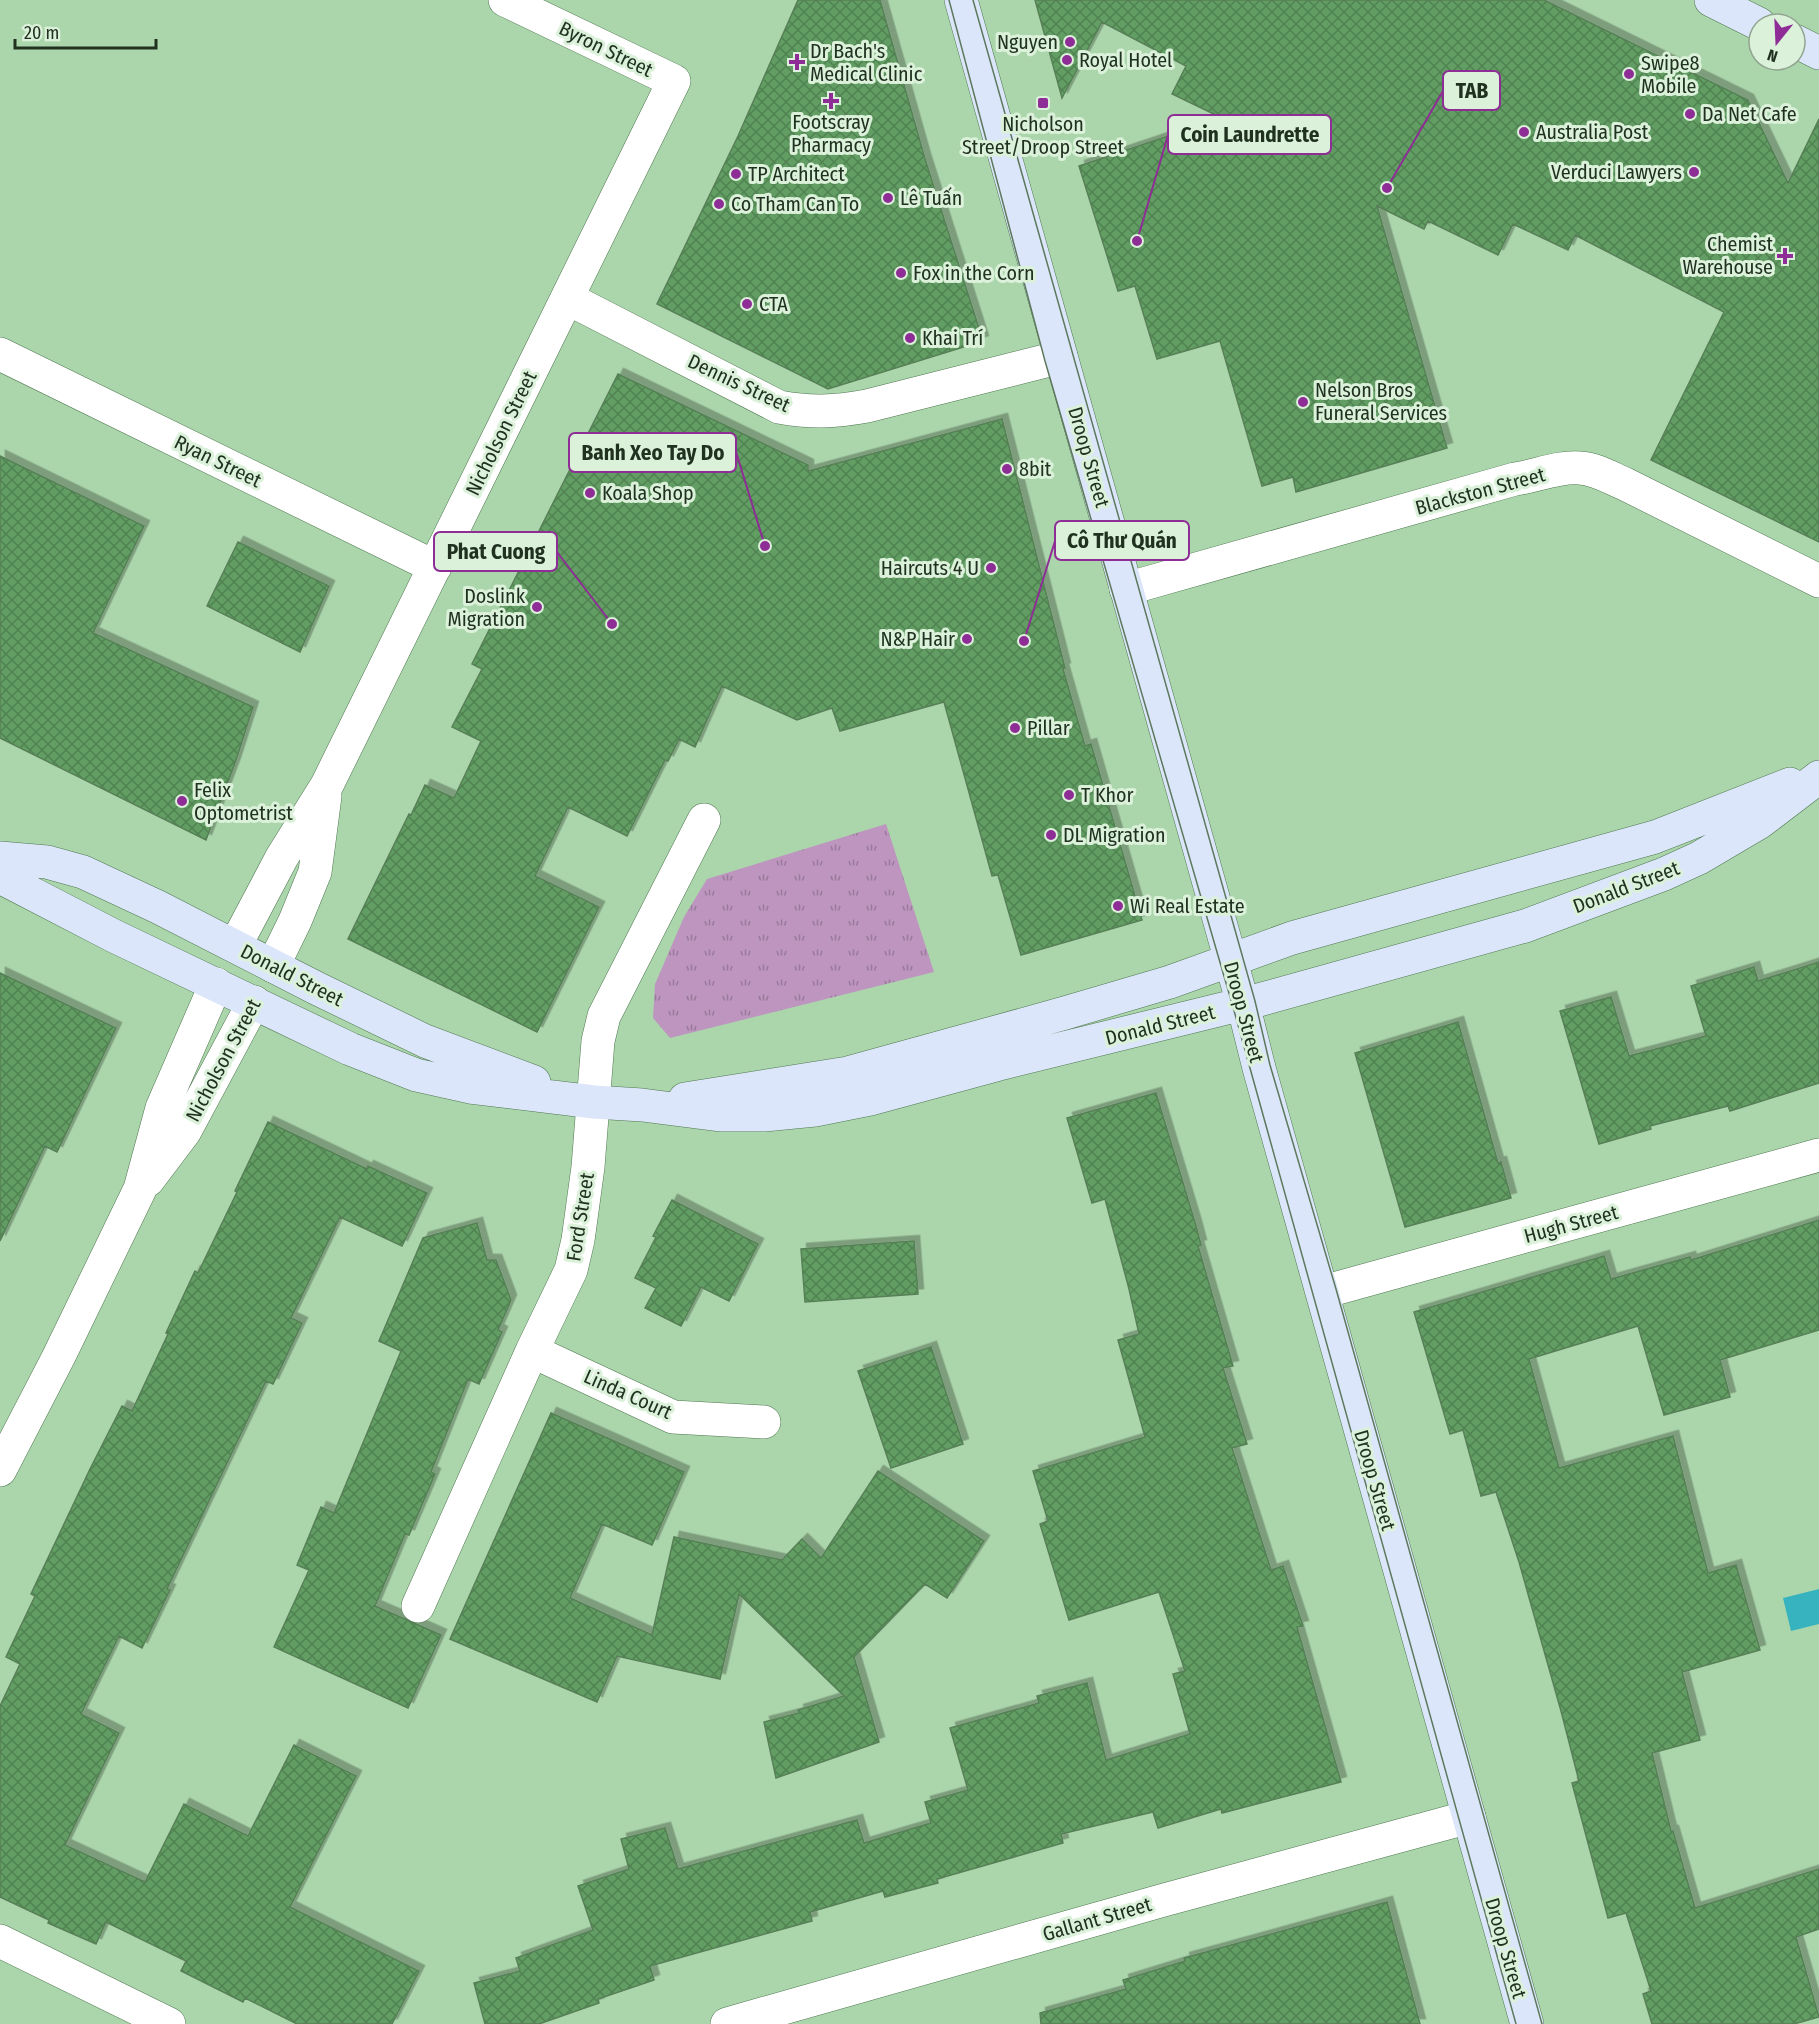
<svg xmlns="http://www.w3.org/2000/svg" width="1819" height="2024" viewBox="0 0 1819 2024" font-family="'Fira Sans Condensed',sans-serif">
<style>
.grass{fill:url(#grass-tufts)}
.water{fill:#37b3bf}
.building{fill:url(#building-cross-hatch);stroke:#588058;stroke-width:1.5;filter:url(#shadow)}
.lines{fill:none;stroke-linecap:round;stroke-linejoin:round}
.street-casing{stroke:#4f7750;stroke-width:34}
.secondary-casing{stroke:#4f7750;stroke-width:34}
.street{stroke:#fff;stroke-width:33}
.secondary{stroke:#dce6fa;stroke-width:33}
.tram{stroke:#5d795d;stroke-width:1.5}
.poi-dot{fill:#8e2d96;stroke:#dbf1da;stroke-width:2}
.labels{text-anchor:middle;stroke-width:6;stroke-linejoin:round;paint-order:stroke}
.poi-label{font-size:20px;fill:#203120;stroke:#dbf1da;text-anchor:start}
.street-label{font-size:20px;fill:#203120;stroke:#dbf1da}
.leader{fill:none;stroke:#8e2d96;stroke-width:2}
.callout-dot{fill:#8e2d96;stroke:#dbf1da;stroke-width:2}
.callout{fill:#dbf1da;stroke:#8e2d96;stroke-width:2}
.callout-label{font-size:21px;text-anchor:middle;font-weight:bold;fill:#203120}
</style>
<defs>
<pattern id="grass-tufts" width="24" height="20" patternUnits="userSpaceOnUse" patternTransform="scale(1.5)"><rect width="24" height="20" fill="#bd95bf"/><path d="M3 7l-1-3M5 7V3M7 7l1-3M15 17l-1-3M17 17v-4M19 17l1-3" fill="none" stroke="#997a9b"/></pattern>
<pattern id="building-cross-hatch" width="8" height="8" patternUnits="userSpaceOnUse" patternTransform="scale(1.5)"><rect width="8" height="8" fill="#629e63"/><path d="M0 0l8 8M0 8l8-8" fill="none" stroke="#508151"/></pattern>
<filter id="shadow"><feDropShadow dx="5.5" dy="-5.5" stdDeviation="0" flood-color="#0004"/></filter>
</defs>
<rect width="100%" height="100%" fill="#abd6ab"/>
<path class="grass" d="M886 824 934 972 670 1038 653 1018 655 984 684 917 707 879Z"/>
<path class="water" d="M1819 1589V1624L1791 1631 1783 1598Z"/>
<path class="building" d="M798 0H880L925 159 983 341 828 389 657 304 738 136Z
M1035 0H1544L1748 100 1788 183 1819 119V542L1651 460 1724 312 1575 235 1568 250 1513 224 1498 255 1428 221 1424 229 1377 206 1447 448 1296 492 1293 477 1262 486 1220 341 1157 359 1135 286 1118 291 1079 166 1222 118 1172 94 1186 66 1102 22 1062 98Z
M618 374 808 465V471L1002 419 1065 668 1063 669 1085 746 1091 744 1142 920 1021 955 998 875 992 876 944 702 840 731 832 708 797 720 722 686 695 747 679 739 668 761 665 760 627 836 568 807 535 876 599 907 537 1032 348 939 409 814 411 815 425 785 454 798 481 741 452 727 482 669 472 664Z
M0 456 144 526 93 633 253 707 235 763 206 840 0 738Z
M238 542 329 586 300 652 207 606Z
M1819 962V1083L1730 1111 1728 1106 1650 1126 1651 1129 1599 1144 1560 1011 1611 997 1629 1056 1706 1036 1691 986 1754 967 1758 981Z
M0 973 116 1028 57 1152 45 1146 0 1241Z
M1458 1022 1498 1163 1501 1162 1511 1198 1405 1227 1355 1053Z
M1156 1093 1196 1226 1201 1245 1198 1246 1233 1366 1223 1368 1247 1444 1232 1448 1271 1570 1283 1566 1303 1626 1297 1627 1341 1782 1222 1813 1221 1809 1158 1828 1153 1812 1061 1834 1063 1843 937 1879 938 1883 885 1897 883 1891 810 1912 812 1921 650 1966 654 1980 598 1999 599 2003 539 2024H485L474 1983 520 1971 516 1958 593 1930 578 1886 629 1869 621 1839 665 1828 678 1869 857 1820 864 1843 931 1823 925 1802 968 1790 950 1728 1039 1703 1037 1696 1087 1683 1106 1760 1190 1734 1173 1674 1185 1671 1159 1592 1069 1620 1040 1524 1048 1521 1033 1471 1145 1437 1118 1340 1139 1334 1129 1289 1105 1199 1092 1203 1067 1118Z
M268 1122 367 1169 368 1166 427 1193 402 1246 340 1217 291 1318 302 1323 273 1384 266 1381 167 1589 170 1590 142 1648 119 1636 81 1714 119 1733 65 1845 145 1882 184 1804 248 1836 294 1745 356 1776 290 1907 419 1971 392 2024H297L245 1998 243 2002 181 1971 186 1961 106 1922 96 1944 48 1923 49 1920 0 1897V1706L20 1664 6 1657 35 1596 31 1594 90 1469 122 1406 132 1411 168 1334 166 1333 195 1271 198 1273 237 1192 235 1191Z
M672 1200 758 1244 729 1301 701 1287 681 1326 645 1308 656 1288 635 1278 656 1237 653 1236Z
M1819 1220V1330L1720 1360 1730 1397 1664 1415 1638 1326 1529 1359 1559 1468 1673 1436 1708 1573 1736 1565 1760 1650 1682 1672 1700 1740 1652 1753 1671 1831H1673L1695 1908 1819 1869V1929L1796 1937 1819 2017 1794 2024H1652L1643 1994 1651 1991 1626 1913 1608 1918 1572 1783 1579 1781 1561 1711 1519 1562 1496 1492 1481 1496 1463 1430 1450 1434 1414 1312 1604 1256 1611 1279 1690 1257 1691 1260Z
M477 1223 487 1260H496L511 1300 498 1330 502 1332 479 1384 468 1379 431 1472 435 1474 409 1535 405 1534 375 1606 441 1635 408 1708 274 1647 309 1570 297 1565 321 1507 334 1513 401 1351 379 1341 423 1238Z
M914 1241 918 1294 805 1302 801 1249Z
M931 1347 963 1444 891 1468 858 1371Z
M551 1413 684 1472 652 1545 602 1524 570 1598 652 1635 674 1537 782 1560 802 1539 821 1558 878 1471 984 1541 947 1598 925 1584 854 1657 879 1742 776 1778 764 1722 799 1713 798 1710 844 1696 739 1594 720 1679 617 1656 597 1702 450 1639Z
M1387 1902 1420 2024H1041L1040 2013 1126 1989 1123 1980 1185 1961 1184 1958Z"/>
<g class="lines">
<g class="street-casing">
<path id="street" d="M567 298 779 407C811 413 834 412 867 406L1061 357
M0 354 435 567
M1126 589 1515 479C1536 476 1559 466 1580 468 1596 469 1611 478 1625 484L1819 581
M235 946 282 857 327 785 674 81 505 0
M273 966 295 921 315 872 325 796
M148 1180 185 1131 254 1002
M1323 1292 1819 1155
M532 1351 673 1417 764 1422
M0 1470 59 1356 140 1189 162 1108 216 984
M418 1606 532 1351 571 1270 578 1240 588 1167 598 1041 604 1016 704 820
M0 1941 169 2024
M727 2024 1164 1900 1469 1817"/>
</g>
<g class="secondary-casing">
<path id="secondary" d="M961 0 1243 1004 1259 1068 1527 2024
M1711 0 1759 24
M1795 41 1819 53
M0 858 47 862 83 872 158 907 316 988 425 1041 534 1082
M0 877 114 936 350 1049 416 1075 470 1087 594 1102 642 1105 720 1115H764L815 1110 870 1099 999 1064 1255 1001 1525 926 1664 874 1699 858 1760 822 1819 777
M685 1099 848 1073 1065 1013 1170 982 1292 938 1655 837 1790 784"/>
</g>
<use href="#street" class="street"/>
<use href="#secondary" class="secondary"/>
<path class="tram" d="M949 0 1045 361 1233 1007 1516 2024
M973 0 1255 1001 1270 1065 1336 1289 1542 2024"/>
</g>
<g class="poi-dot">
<circle cx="1070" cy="42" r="6"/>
<circle cx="1067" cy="60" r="6"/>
<path d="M794 53h6v6h6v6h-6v6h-6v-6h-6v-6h6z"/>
<circle cx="1629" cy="74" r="6"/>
<path d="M828 92h6v6h6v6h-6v6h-6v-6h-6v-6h6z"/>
<rect x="1037" y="97" width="12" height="12" rx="3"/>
<circle cx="1690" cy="114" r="6"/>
<circle cx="1524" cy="132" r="6"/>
<circle cx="1694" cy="172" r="6"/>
<circle cx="736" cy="174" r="6"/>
<circle cx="888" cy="198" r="6"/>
<circle cx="719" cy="204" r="6"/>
<path d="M1782 247h6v6h6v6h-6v6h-6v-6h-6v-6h6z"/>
<circle cx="901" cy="273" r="6"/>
<circle cx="747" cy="304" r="6"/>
<circle cx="910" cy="338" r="6"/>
<circle cx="1303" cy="402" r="6"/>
<circle cx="1007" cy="469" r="6"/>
<circle cx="590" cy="493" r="6"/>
<circle cx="991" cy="568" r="6"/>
<circle cx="537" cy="607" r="6"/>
<circle cx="967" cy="639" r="6"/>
<circle cx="1015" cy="728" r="6"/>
<circle cx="1069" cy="795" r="6"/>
<circle cx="182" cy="801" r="6"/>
<circle cx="1051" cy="835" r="6"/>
<circle cx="1118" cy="906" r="6"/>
</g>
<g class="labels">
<g class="poi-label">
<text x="1058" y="49" text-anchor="end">Nguyen</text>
<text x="810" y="58">Dr Bach's<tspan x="810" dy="23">Medical Clinic</tspan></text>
<text x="1079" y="67">Royal Hotel</text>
<text x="1641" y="70">Swipe8<tspan x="1641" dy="23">Mobile</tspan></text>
<text x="1702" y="121">Da Net Cafe</text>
<text x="831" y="129" text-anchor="middle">Footscray<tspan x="831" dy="23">Pharmacy</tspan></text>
<text x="1043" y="131" text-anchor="middle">Nicholson<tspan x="1043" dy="23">Street/Droop Street</tspan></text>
<text x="1536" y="139">Australia Post</text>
<text x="1682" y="179" text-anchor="end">Verduci Lawyers</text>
<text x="748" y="181">TP Architect</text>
<text x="900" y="205">Lê Tuấn</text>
<text x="731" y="211">Co Tham Can To</text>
<text x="1773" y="251" text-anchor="end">Chemist<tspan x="1773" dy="23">Warehouse</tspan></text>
<text x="913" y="280">Fox in the Corn</text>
<text x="759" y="311">CTA</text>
<text x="922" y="345">Khai Trí</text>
<text x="1315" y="397">Nelson Bros<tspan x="1315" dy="23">Funeral Services</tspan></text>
<text x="1019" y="476">8bit</text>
<text x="602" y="500">Koala Shop</text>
<text x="979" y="575" text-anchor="end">Haircuts 4 U</text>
<text x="525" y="603" text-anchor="end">Doslink<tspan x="525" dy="23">Migration</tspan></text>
<text x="955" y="646" text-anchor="end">N&amp;P Hair</text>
<text x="1027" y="735">Pillar</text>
<text x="194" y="797">Felix<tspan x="194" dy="23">Optometrist</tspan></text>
<text x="1081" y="802">T Khor</text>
<text x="1063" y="842">DL Migration</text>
<text x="1130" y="913">Wi Real Estate</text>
</g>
<g class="street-label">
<text transform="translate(606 49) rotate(26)" y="7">Byron Street</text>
<text transform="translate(739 383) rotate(25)" y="7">Dennis Street</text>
<text transform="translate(501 433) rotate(-64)" y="7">Nicholson Street</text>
<text transform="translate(1089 457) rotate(74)" y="7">Droop Street</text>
<text transform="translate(218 461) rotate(26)" y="7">Ryan Street</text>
<text transform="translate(1480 491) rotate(-15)" y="7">Blackston Street</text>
<text transform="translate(1626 887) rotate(-21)" y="7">Donald Street</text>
<text transform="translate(292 975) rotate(27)" y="7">Donald Street</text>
<text transform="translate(1244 1012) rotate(75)" y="7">Droop Street</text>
<text transform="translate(1160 1025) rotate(-14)" y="7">Donald Street</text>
<text transform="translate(223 1060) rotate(-62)" y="7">Nicholson Street</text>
<text transform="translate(580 1217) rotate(-81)" y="7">Ford Street</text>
<text transform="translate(1571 1224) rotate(-15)" y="7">Hugh Street</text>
<text transform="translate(628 1394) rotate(24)" y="7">Linda Court</text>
<text transform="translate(1375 1480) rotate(74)" y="7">Droop Street</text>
<text transform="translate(1097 1919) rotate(-16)" y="7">Gallant Street</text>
<text transform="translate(1506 1948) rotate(74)" y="7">Droop Street</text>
</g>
</g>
<path class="leader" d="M1387 188L1443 91M1137 241L1168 135M765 546L736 452M1024 641L1055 541M612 624L557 552"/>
<g class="callout-dot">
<circle cx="1387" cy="188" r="6"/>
<circle cx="1137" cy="241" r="6"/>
<circle cx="765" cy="546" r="6"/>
<circle cx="1024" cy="641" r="6"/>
<circle cx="612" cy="624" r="6"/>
</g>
<g class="callout">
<rect x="1443" y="71" width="57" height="39" rx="6"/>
<rect x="1168" y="115" width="163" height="39" rx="6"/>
<rect x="569" y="433" width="167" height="39" rx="6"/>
<rect x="1055" y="521" width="134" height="39" rx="6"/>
<rect x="434" y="532" width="123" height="39" rx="6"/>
</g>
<g class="callout-label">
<text x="1472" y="98">TAB</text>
<text x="1250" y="142">Coin Laundrette</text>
<text x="653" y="460">Banh Xeo Tay Do</text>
<text x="1122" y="548">Cô Thư Quán</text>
<text x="496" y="559">Phat Cuong</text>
</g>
<g transform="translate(1777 42) rotate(198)"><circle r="28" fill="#dbf1da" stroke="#90a490" stroke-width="1.5"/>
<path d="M0-4.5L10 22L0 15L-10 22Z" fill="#8e2d96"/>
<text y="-9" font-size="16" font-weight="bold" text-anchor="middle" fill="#203120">N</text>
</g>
<path d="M15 39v9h141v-9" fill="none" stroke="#203120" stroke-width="3"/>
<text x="24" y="39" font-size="18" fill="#203120" stroke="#dbf1da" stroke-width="4.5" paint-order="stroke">20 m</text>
</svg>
